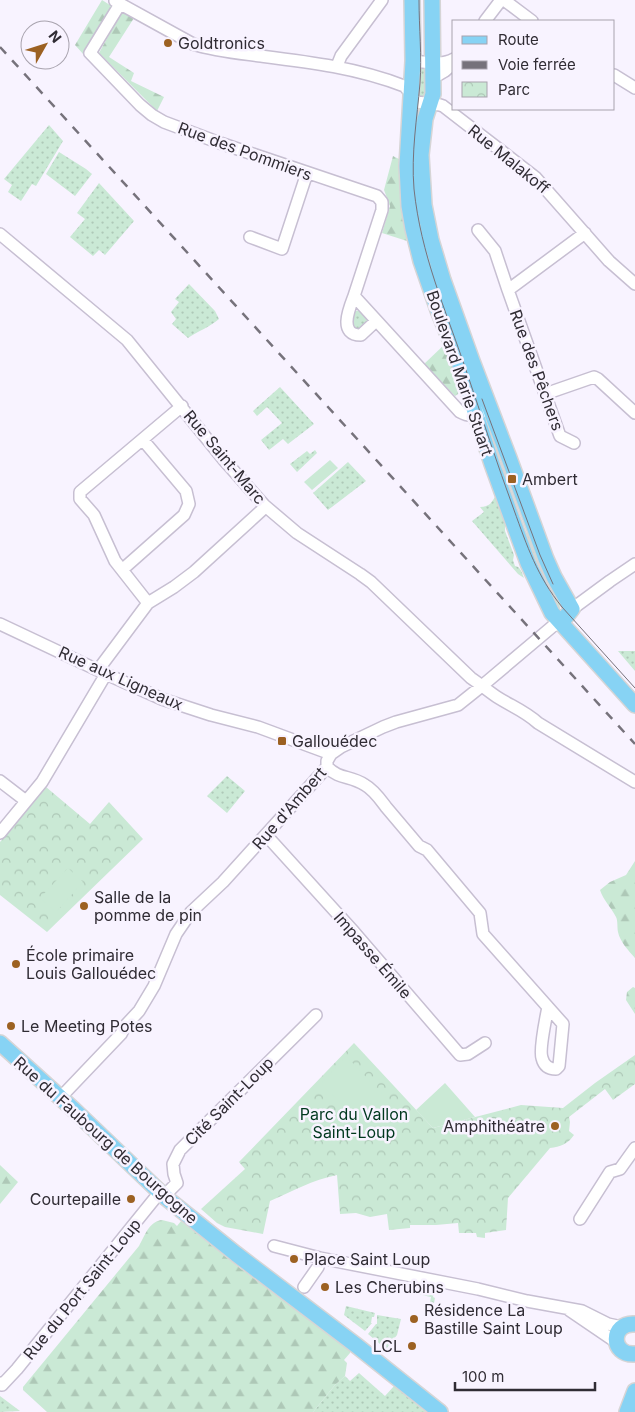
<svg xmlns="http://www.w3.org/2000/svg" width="635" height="1412" viewBox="0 0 635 1412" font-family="Inter,sans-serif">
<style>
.grass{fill:url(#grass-dots)}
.forest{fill:url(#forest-firs)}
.park{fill:url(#park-crowns)}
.garden{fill:#cae9d5}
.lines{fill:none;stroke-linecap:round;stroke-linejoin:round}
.minor-casing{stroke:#c7bfd2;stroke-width:14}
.major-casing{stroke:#d6d5d6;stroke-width:18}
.minor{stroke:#fff;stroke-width:11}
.major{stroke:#87d3f4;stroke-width:15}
.tram{stroke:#76727b;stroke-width:1}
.rail{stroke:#76727b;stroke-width:2.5;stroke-dasharray:9 9;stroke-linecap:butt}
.poi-dot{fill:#9c6122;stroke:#f8f3ff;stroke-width:2}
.labels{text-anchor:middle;stroke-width:5;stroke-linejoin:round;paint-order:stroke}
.poi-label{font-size:16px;fill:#302c34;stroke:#f8f3ff;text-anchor:start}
.street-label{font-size:16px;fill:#302c34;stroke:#f8f3ff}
.park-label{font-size:16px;fill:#00381e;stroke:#f8f3ff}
</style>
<defs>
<pattern id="grass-dots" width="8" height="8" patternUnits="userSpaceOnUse" patternTransform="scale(1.25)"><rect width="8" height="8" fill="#cae9d5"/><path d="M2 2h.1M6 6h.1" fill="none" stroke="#aec8b7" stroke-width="1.8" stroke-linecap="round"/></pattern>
<pattern id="forest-firs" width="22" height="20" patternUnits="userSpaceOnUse" patternTransform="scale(1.25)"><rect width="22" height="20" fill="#cae9d5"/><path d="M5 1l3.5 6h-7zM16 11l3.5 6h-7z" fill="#aec8b7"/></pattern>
<pattern id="park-crowns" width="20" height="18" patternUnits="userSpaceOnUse" patternTransform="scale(1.25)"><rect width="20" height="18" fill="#cae9d5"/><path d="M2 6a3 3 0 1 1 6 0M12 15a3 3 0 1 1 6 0" fill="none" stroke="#aec8b7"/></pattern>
</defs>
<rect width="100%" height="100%" fill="#f8f3ff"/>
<path class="grass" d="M421 65 431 72 424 99 416 97 415 70Z
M49 125 63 141 36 186 32 184 21 201 8 192 12 185 4 179Z
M59 152 86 169 92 174 75 196 46 174Z
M99 183 134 221 105 255 99 250 93 256 70 237 85 219 77 213Z
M189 284 215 311 219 319C210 327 198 331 188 338L172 324 176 319 171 312 179 302 175 299Z
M360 310 368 321 362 329 352 328V313L356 311Z
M280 387 314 424 288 444 283 439 269 450 261 440 282 423 267 407 257 416 253 411Z
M315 450 317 453 297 472 290 464 307 451 310 454Z
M348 462 366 481 328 510 313 493Z
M496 495 505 522V531L514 555 513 560 515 566C521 567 522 573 524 578L518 574 472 521 484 512 480 507C490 507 492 502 496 495Z
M533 530 559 599 560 608 557 612 521 535Z
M618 651H635V671Z
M227 776 245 791 227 813 207 796Z
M405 1287 434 1293 433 1297 435 1298 433 1308 429 1307 431 1297 404 1291Z
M346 1306 375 1313 374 1317H372L371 1323H372L365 1331 344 1315Z
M377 1315 401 1319 397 1335 386 1349 368 1334 376 1324H377Z
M359 1373 385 1396 394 1386 426 1412H313L335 1385 345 1376 350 1381Z
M0 1396 20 1411 0 1412Z"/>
<path class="forest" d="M102 0 113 7 84 55 75 45Z
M122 11 134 18 109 57 134 73 131 81 164 97 157 111 99 53Z
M393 156 399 159 402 216 407 241 382 233 390 206 384 190Z
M445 344 461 392 455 396 424 364Z
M635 861V958C629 951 620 942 618 932 617 927 618 921 616 917 611 907 603 900 600 890L610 882 626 875Z
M633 987 635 988V1014L626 1000 627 992Z
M0 1165 18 1182 0 1204Z
M162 1220 174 1223 177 1226 181 1221 236 1265 338 1342 340 1341 350 1348V1353L344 1360 347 1363 345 1376 335 1385 313 1412H47L23 1390V1387L139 1246C145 1236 148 1222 162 1220Z"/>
<path class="park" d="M46 787 90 824 109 802 143 839 47 932 0 895V842Z
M354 1043 433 1128 521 1105 563 1108 595 1083 635 1055V1084L613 1100 605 1089 569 1117 570 1122 569 1131 574 1135C568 1144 560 1147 550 1148L508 1198 506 1230 485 1233V1238L477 1237 476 1233H459L458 1223 436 1225H410V1228L389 1230 387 1214 370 1217 356 1213 340 1214 337 1175C312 1180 293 1191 270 1201L263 1234 225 1227 217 1223 201 1209 245 1169 239 1162Z"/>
<path class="garden" d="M330 460 338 468 312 490 304 482Z
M68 868 83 882 56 912 40 898Z
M346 1056 405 1118 380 1142 321 1084Z
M445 1083 475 1117 433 1128 416 1110Z"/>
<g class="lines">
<g class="minor-casing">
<path id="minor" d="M504 0 532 21
M115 1 193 44C215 51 238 53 261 56 309 62 358 68 404 86L410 92 413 98 417 102 440 105 443 106 535 177 609 261 635 284
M120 4 90 53 140 105 152 115 164 122 220 143 377 196 382 202V210L354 296 460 412C469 417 473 416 483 412
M485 21 501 0
M413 61C425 62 443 66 454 59
M337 66 341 56 382 0
M614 75 635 88
M433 78 445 71 454 63
M478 230 495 251 508 290
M0 234 127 340 224 460 264 505 297 533 360 574 371 582 471 678C480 684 488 691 497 697 511 706 525 711 538 723L635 782
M250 237 282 249 307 173
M354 296C349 309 338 335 361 335L376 321
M545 394 594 377 598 379 635 413
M574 443 560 436 508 290 585 233
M123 569 184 515 189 504 186 491 143 440
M148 603 115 561 94 515 80 499V492L182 406
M572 609 610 581 635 564
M0 624 106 674 162 699 211 715 258 727 331 754
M98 670 148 603 174 587 194 572 262 510 264 505
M327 767C340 780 350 775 365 785 374 790 380 799 386 807 397 820 408 833 419 846L427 850 480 913 483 934 563 1024 559 1066 556 1069C549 1069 544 1066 542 1058 539 1050 546 1017 548 1007
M0 781 26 801
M0 833 42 782 106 674
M266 835 354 932 460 1055 468 1054 485 1043
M60 1098 121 1034 125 1026 139 1011 154 986 176 934 191 912 223 882 327 767V761L331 754 341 747 383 727 396 722 458 705 483 685 553 626 561 623
M164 1196 177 1183 174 1174 173 1164 180 1150 316 1015
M580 1219 610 1172 620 1169 635 1148
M274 1246 320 1258 478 1289 527 1301 582 1311 608 1324 622 1327
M304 1287 318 1267 320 1258
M569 1310 616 1342
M0 1383 2 1385 17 1369 160 1192"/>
</g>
<g class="major-casing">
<path id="major" d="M412 0 413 61 407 166 409 206 413 229 421 261 438 310 458 359 492 464 528 563 552 613 635 705
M432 0 433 94 425 119 421 155 424 205 431 240 443 280 472 361 509 458 546 559 554 577 572 609 561 623
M0 1043 73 1109 165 1197 236 1254 357 1346 440 1412
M635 1324C610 1322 610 1356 635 1354
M627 1412 635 1391"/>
</g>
<use href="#minor" class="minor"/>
<use href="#major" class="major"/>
<path class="tram" d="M419 0C419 28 422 56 420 83 417 119 411 153 414 189 421 255 445 308 466 370 482 417 497 464 514 510 527 546 537 576 562 607L635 688
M482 399 540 555 553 584"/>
<path class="rail" d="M0 47 635 744"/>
</g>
<g class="poi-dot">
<circle cx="168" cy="43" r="5"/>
<rect x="507" y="474" width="10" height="10" rx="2.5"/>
<rect x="277" y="736" width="10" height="10" rx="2.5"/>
<circle cx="84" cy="906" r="5"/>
<circle cx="16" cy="964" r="5"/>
<circle cx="11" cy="1026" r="5"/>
<circle cx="555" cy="1126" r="5"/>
<circle cx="131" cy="1199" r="5"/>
<circle cx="294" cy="1259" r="5"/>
<circle cx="325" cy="1287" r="5"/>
<circle cx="414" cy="1319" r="5"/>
<circle cx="412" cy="1346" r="5"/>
</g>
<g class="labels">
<g class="poi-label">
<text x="178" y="49">Goldtronics</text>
<text x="522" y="485">Ambert</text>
<text x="292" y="747">Gallouédec</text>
<text x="94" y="903">Salle de la<tspan x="94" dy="18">pomme de pin</tspan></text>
<text x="26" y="961">École primaire<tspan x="26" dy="18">Louis Gallouédec</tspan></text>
<text x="21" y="1032">Le Meeting Potes</text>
<text x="545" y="1132" text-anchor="end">Amphithéatre</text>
<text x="121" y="1205" text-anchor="end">Courtepaille</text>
<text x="304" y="1265">Place Saint Loup</text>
<text x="335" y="1293">Les Cherubins</text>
<text x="424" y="1316">Résidence La<tspan x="424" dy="18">Bastille Saint Loup</tspan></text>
<text x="402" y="1352" text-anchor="end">LCL</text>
</g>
<g class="street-label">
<text transform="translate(245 151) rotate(20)" y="6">Rue des Pommiers</text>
<text transform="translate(509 159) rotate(39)" y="6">Rue Malakoff</text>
<text transform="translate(537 370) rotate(70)" y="6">Rue des Pêchers</text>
<text transform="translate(460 373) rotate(71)" y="6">Boulevard Marie Stuart</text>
<text transform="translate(225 457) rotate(50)" y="6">Rue Saint-Marc</text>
<text transform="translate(121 678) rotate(24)" y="6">Rue aux Ligneaux</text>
<text transform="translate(289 808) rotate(-49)" y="6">Rue d'Ambert</text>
<text transform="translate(373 955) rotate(49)" y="6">Impasse Émile</text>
<text transform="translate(229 1101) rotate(-45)" y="6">Cité Saint-Loup</text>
<text transform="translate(106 1140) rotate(42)" y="6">Rue du Faubourg de Bourgogne</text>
<text transform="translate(82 1289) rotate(-51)" y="6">Rue du Port Saint-Loup</text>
</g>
<g class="park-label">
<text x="354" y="1120">Parc du Vallon<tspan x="354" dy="18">Saint-Loup</tspan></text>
</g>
</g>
<rect x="452" y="20" width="162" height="90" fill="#f8f3ff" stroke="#a8a3ae"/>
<rect x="462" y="36" width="25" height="8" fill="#87d3f4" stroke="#a8a3ae"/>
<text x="498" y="45" font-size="15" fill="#302c34">Route</text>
<rect x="462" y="61" width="25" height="8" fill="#76727b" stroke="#a8a3ae"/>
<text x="498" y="70" font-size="15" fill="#302c34">Voie ferrée</text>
<rect x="462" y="82" width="25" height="15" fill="url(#park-crowns)" stroke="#a8a3ae"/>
<text x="498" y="95" font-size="15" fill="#302c34">Parc</text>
<g transform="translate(45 45) rotate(51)"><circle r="24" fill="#f8f3ff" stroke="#a8a3ae"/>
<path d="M0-4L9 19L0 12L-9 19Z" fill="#9c6122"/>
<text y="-8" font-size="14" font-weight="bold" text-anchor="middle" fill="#302c34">N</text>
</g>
<path d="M455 1382v8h140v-8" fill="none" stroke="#302c34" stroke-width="2.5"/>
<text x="462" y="1382" font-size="15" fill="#302c34" stroke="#f8f3ff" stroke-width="4" paint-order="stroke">100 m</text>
</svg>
